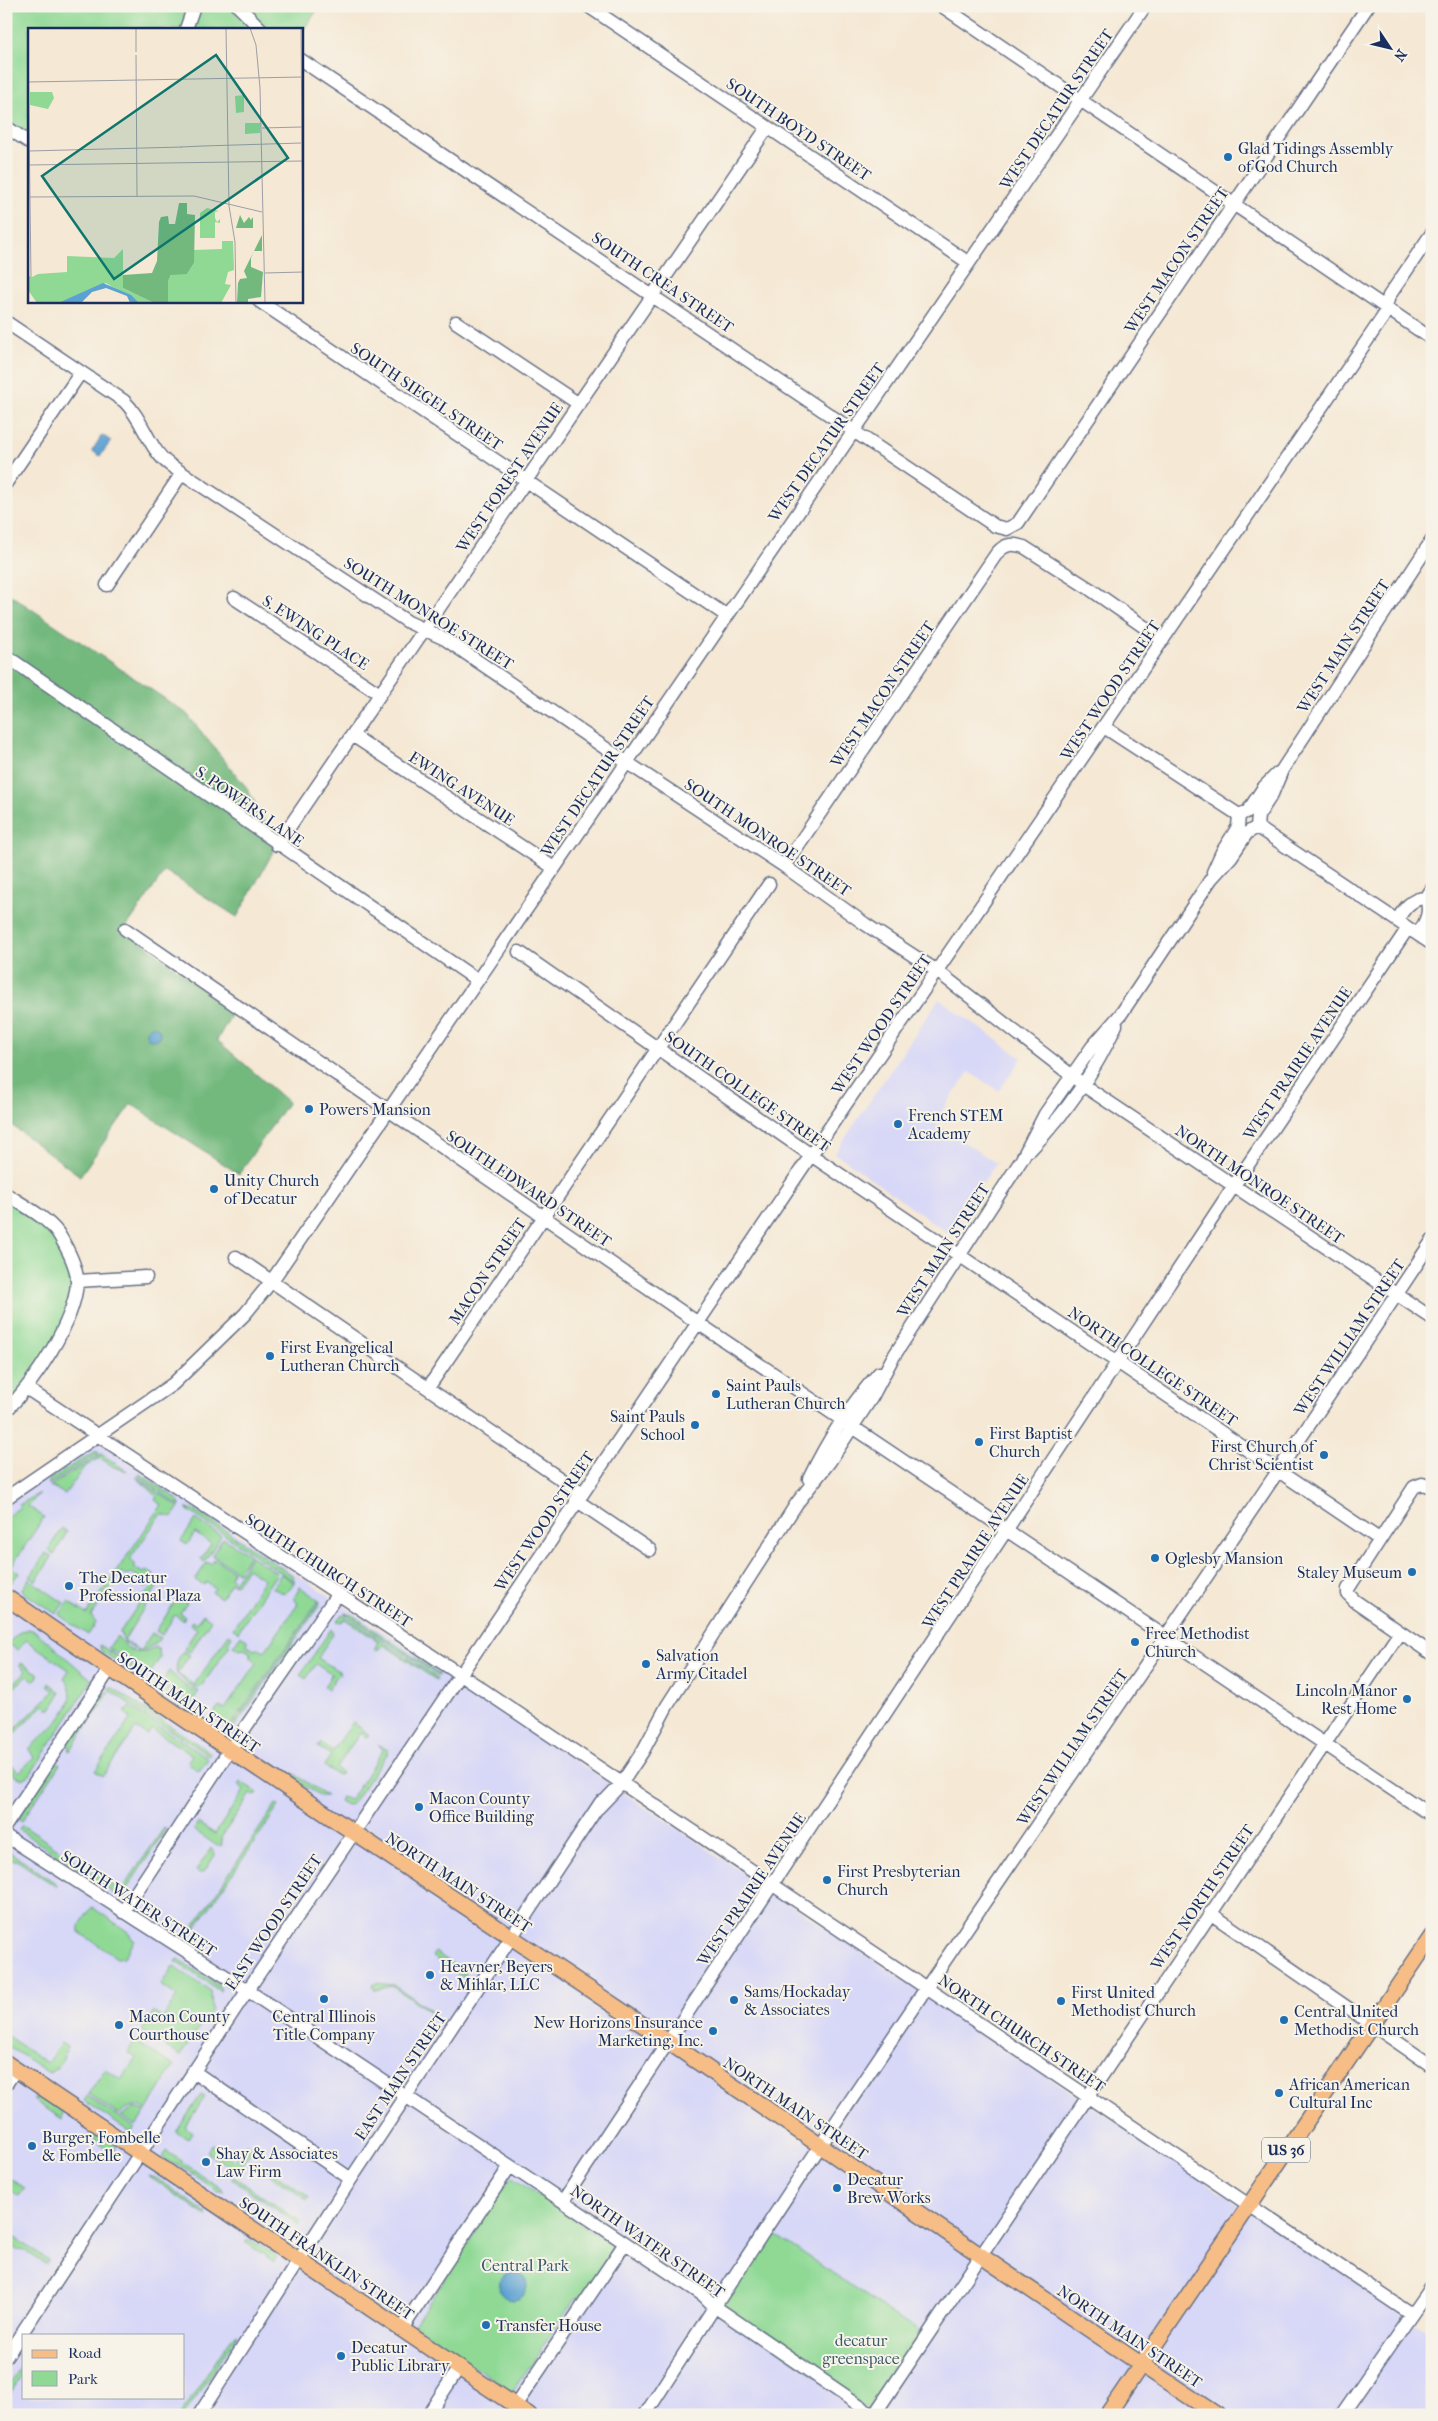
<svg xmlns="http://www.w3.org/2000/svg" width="1438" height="2421" viewBox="0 0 1438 2421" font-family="'IM FELL French Canon',serif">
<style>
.built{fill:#d7d7f8;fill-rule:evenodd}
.green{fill:#8fd995;stroke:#55847a}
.forest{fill:#73b97e;stroke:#47746e}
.water{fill:#5ba1d1;stroke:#3b6898}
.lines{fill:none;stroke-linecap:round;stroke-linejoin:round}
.minor-casing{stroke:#677087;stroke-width:15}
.major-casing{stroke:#677087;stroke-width:18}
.minor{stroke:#fff;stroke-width:12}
.major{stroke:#f6be86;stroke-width:15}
.poi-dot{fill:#1f6fb2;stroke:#f7f3e8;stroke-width:2}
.labels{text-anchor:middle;stroke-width:4;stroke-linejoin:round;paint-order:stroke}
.shield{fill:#f7f3e8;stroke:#5d6a87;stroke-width:1}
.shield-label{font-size:15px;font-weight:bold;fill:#1b2f5e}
.street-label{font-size:16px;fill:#1b2f5e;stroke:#f7f3e8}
.poi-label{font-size:16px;fill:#1b2f5e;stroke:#f7f3e8;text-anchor:start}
.park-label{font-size:16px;fill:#385a6c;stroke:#f7f3e8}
.inset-road{fill:none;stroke:#9e9ea5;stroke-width:1}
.view{fill:#0f766e;fill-opacity:0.15;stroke:#0f766e;stroke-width:2.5}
.inset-edge{fill:none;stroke:#1b2f5e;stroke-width:2.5}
</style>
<rect width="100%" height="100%" fill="#f7f3e8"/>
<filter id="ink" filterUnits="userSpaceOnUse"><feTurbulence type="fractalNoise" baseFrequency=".02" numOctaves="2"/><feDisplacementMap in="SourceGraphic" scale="10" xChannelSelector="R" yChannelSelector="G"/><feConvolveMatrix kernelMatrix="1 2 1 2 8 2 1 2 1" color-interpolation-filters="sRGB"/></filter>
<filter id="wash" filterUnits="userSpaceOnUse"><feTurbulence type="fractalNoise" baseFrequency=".0096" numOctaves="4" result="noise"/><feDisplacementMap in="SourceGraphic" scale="20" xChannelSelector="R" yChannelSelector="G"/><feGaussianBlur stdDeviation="1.12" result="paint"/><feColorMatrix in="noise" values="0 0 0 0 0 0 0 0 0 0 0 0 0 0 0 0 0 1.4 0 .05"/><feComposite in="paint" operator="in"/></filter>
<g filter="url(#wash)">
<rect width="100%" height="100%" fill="#f5e8d4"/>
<path class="built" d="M939 999 1022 1058 999 1091 969 1072 934 1122 996 1163 949 1234 835 1153Z
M97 1441 1432 2333V2415H6V1502ZM24 2335H184V2397H24Z"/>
<path class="green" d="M6 6H320L301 33V29H29V137L6 121Z
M6 1194 44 1221 72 1264 70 1317 6 1411Z
M96 1451 99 1453 48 1485 50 1479Z
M101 1454 127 1471 114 1467 100 1458 84 1467 65 1494 50 1486Z
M140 1474 179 1500 180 1506 138 1476Z
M136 1477 179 1507 172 1517 161 1514 130 1559 135 1564V1568L143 1573 147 1571 154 1575 146 1587 140 1583V1578L132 1573 126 1575 121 1572 91 1616 96 1623 88 1635 59 1615 68 1602 87 1614 162 1505 155 1500 157 1496Z
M40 1493 28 1506 44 1517 11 1567 19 1573 11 1583 6 1580V1517L20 1507 19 1505Z
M186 1509H193L292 1575 295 1582Z
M196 1519 221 1536 204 1562 201 1559 211 1544 195 1533 187 1545 181 1541Z
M62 1528 67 1532 54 1555 48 1550Z
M223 1538 250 1555 238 1572 212 1555Z
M46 1553 52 1557 36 1581 30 1577Z
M251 1556 277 1573 238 1632 233 1629 264 1579 247 1568 236 1585 233 1584Z
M215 1559 233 1571 230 1577 233 1580 221 1598 212 1592 215 1588 206 1582 204 1585 195 1580 207 1562 211 1564Z
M281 1574 294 1583 285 1594 272 1588Z
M29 1579 64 1603 56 1614 23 1592 22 1589Z
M154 1585 157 1587 124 1640 140 1651 152 1633 160 1638 155 1644 141 1651H138L125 1643 120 1632 147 1592Z
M300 1587 319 1600 229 1728 211 1717 219 1707 225 1709 257 1663 251 1657V1653L244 1649 240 1650 233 1646 241 1635 247 1640V1645L254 1650 258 1648 265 1651 298 1604 294 1598Z
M178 1597 187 1603 180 1613 185 1617 183 1620 175 1615 162 1635 156 1631Z
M320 1601 319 1606 233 1729 231 1728Z
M344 1613 352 1615 440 1675 438 1676Z
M203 1614 211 1620 190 1652 184 1649 197 1629 190 1624 192 1621 196 1624Z
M342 1614 437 1678 436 1680 384 1645 377 1650 375 1648 378 1641 345 1619 341 1622 337 1621Z
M29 1629 35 1631 92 1680 30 1775 23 1779 15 1776 10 1767 13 1766 19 1772 34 1758 29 1749C45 1732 87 1704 64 1678L69 1670 26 1640 18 1650 10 1645 6 1648V1645L20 1632Z
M331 1629 333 1634 318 1658 340 1672 328 1689 324 1686 332 1675 316 1664 306 1679 300 1675Z
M229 1634 232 1636 228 1643 230 1645 201 1687H190L177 1674C175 1665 178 1658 183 1651L190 1655 177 1674 194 1685Z
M117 1636C132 1653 134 1657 155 1647L159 1650 160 1658 149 1675 108 1648Z
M100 1645 147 1677H140L101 1651Z
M21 1663 38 1673V1677L33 1681 27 1676 6 1695V1691L26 1671 20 1666Z
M169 1671 190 1690 199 1691 191 1703 161 1683Z
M49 1683 60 1692 58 1698 51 1709H48L44 1705 6 1742V1738L54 1691 48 1685Z
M157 1683 199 1711 192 1712 158 1689Z
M110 1687 113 1688 211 1753 209 1756 112 1692 108 1689Z
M105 1691 109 1693 70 1751 68 1742Z
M129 1706 208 1759 199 1771 188 1763 192 1755 152 1729 147 1735 136 1728 103 1776 95 1771 131 1718 125 1713Z
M353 1722 369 1735 366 1737 360 1733 336 1768 342 1773 338 1775 324 1766 331 1755 318 1747 321 1743 333 1751Z
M378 1744 389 1751 352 1804 346 1805 339 1801 341 1797 350 1800 383 1750Z
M57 1763 60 1764 22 1821 18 1819 54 1764Z
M293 1773 327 1796H320L290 1776Z
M240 1781 258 1793 255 1796 250 1794 221 1838 222 1845 217 1846 194 1830 198 1823 215 1834 244 1790 239 1784Z
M276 1804 279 1806 192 1933 190 1932Z
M22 1825 94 1873 91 1878 24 1833 19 1829Z
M164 1828 166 1829 126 1890 123 1888Z
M211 1848 215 1855 204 1872 199 1873 196 1871Z
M6 1851H8L57 1884 56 1886 16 1860 6 1861Z
M96 1874 120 1890 116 1895 93 1879Z
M92 1907 131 1934 132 1939 135 1941 124 1957 117 1958 79 1932V1926Z
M435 1952 466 1973 463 1977 432 1956Z
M178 1959 219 1986 221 1989 220 1991 176 1962Z
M173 1966 211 1991 212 2010 180 2056 142 2031 154 2012 163 2018 177 1996 161 1985Z
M377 1983 394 1985 432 2011 431 2012 392 1986 375 1990 373 1985Z
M6 2035 47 2063 61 2043 67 2047C63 2059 61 2067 49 2073L6 2045Z
M135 2041 174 2066 147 2110C137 2103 127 2106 119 2115L88 2094 105 2069 121 2080 136 2058 128 2052Z
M201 2095 205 2097 185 2127 192 2132 188 2139 176 2132Z
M41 2096 63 2110 62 2119 33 2100Z
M87 2096 135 2128 131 2133 84 2101Z
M133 2108 146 2111 136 2126 121 2116Z
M96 2133 113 2143 116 2148 113 2153 90 2137Z
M246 2144 253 2148 237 2172 207 2152 212 2145 235 2161Z
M166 2151 225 2191H218L185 2168 173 2164 162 2157Z
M264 2166 309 2197 307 2200 263 2170Z
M6 2176 25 2188 19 2196 6 2187Z
M148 2176 156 2178 205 2212 207 2216Z
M234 2177 301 2222 299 2225 232 2179Z
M511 2177 610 2243 612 2248 610 2254 582 2296 575 2299 512 2392 414 2325 476 2231V2224Z
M765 2228 926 2336 874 2415 714 2306Z
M6 2232 48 2260 46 2264 26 2251 17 2250 6 2242Z
M249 2240 277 2256 273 2261 245 2242Z
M238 2334 184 2415H180L231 2338Z
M24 2362V2372L6 2400V2389Z"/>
<path class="forest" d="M6 592 186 713 247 788 277 845 237 917 165 871 125 929 233 1012 217 1040 288 1102 239 1174 131 1104 80 1176 6 1121Z"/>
<path class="water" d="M102 435 111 441 100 456 92 451Z
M146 1033a7 7 0 1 1 14 0a7 7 0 1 1-14 0Z
M499 2286a14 14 0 1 1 28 0a14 14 0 1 1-28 0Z"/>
</g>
<g filter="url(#ink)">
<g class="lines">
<g class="minor-casing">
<path id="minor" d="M238 6 261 29
M588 6 969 263
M942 6 1432 339
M186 29 194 6
M301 60 995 526 1007 529 1018 523 1368 6
M6 127 29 142
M259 301 727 616
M6 322 124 401C144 420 148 449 170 465L408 622 445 639 608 750 784 866 865 924 937 971 1089 1089 1432 1318
M456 322 579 404
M6 483 81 372
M107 585 182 473
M234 598 380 694
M6 656 477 980
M1104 727 1239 815
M352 735 554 868
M1257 827 1432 944
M277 845 767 128
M784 866 997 553C1005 544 1012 543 1024 547L1090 589 1163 640
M1213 872 1222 852 1238 827 1239 815 1248 811 1264 787 1278 773
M1397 920C1404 909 1411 898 1426 898
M125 929 698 1323 1432 1816
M1418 934C1426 922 1431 912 1426 898L1432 889
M519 952 811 1155 1379 1539
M1030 1150C1066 1113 1095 1072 1116 1025
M6 1194C23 1205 46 1217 58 1233 66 1246 78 1268 77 1283 74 1324 34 1382 6 1411
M236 1257 581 1493
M77 1281 146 1277
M26 1388 461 1675 1411 2314
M428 1388 769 884
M809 1479C827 1441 851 1404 879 1373
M1432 1487 1422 1484 1414 1487 1348 1589V1594L1355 1601 1432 1654
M6 1498 173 1384 245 1314 271 1282 1145 6
M576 1500 650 1550
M598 1808 621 1784 643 1751 667 1706 797 1503 830 1461 872 1397 892 1359 1022 1159 1045 1114 1092 1047 1121 1014 1211 879 1231 857 1247 833 1257 827 1258 816 1272 794 1282 770 1432 540
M6 1825 110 1669
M6 1836 247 1990 703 2295 714 2306 862 2407 870 2415
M123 1912 229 1751 337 1595
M1210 1913 1432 2066
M193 2071 351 2179
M6 2084 16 2069
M563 2201 1233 1187 1408 928
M402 2329 510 2166
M6 2357 237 2006 811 1155 1383 317 1389 296 1432 233
M515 2406 625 2243
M199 2415 351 2179 601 1802
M428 2415 458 2369
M645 2415C898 2017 1173 1634 1432 1241
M874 2415 1400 1632
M1342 2415 1432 2285"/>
</g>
<g class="major-casing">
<path id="major" d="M6 1597C223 1748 445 1892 664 2039 849 2164 1031 2292 1217 2415
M6 2063 529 2415
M1107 2415 1432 1936"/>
</g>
<use href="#minor" class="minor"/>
<use href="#major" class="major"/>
</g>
</g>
<g class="poi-dot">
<circle cx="1228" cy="157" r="5"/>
<circle cx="309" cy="1109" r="5"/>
<circle cx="898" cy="1124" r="5"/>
<circle cx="214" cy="1189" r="5"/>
<circle cx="270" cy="1356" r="5"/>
<circle cx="716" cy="1394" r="5"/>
<circle cx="695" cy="1425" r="5"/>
<circle cx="979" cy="1442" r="5"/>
<circle cx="1324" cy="1455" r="5"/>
<circle cx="1155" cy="1558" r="5"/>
<circle cx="1412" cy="1572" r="5"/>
<circle cx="69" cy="1586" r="5"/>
<circle cx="1135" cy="1642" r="5"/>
<circle cx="646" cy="1664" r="5"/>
<circle cx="1407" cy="1699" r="5"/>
<circle cx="419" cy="1807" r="5"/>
<circle cx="827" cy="1880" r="5"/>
<circle cx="430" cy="1975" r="5"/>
<circle cx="324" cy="1999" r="5"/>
<circle cx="734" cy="2000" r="5"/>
<circle cx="1061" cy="2001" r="5"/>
<circle cx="1284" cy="2020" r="5"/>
<circle cx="119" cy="2025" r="5"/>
<circle cx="713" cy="2031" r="5"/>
<circle cx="1279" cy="2093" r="5"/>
<circle cx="32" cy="2146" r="5"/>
<circle cx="206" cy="2162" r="5"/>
<circle cx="837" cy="2188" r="5"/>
<circle cx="486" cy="2325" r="5"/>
<circle cx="341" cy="2356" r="5"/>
</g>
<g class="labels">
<rect class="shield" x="1262" y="2137.5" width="48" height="25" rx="4"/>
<g class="shield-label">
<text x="1286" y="2155">US 36</text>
</g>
<g class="street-label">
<text transform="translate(1056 109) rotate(-56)" y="6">WEST DECATUR STREET</text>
<text transform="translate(799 129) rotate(34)" y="6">SOUTH BOYD STREET</text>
<text transform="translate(1176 260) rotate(-56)" y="6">WEST MACON STREET</text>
<text transform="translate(663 282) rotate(34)" y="6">SOUTH CREA STREET</text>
<text transform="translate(427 396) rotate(34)" y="6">SOUTH SIEGEL STREET</text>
<text transform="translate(826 442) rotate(-55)" y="6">WEST DECATUR STREET</text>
<text transform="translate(509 477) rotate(-56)" y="6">WEST FOREST AVENUE</text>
<text transform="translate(429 613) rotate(32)" y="6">SOUTH MONROE STREET</text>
<text transform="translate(316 632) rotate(33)" y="6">S. EWING PLACE</text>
<text transform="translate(1343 646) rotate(-57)" y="6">WEST MAIN STREET</text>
<text transform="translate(1110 690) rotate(-56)" y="6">WEST WOOD STREET</text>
<text transform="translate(882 694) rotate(-56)" y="6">WEST MACON STREET</text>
<text transform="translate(597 776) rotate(-56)" y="6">WEST DECATUR STREET</text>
<text transform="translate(462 788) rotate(33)" y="6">EWING AVENUE</text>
<text transform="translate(250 806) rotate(35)" y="6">S. POWERS LANE</text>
<text transform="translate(768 837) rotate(34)" y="6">SOUTH MONROE STREET</text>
<text transform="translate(881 1024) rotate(-56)" y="6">WEST WOOD STREET</text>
<text transform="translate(1297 1063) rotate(-56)" y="6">WEST PRAIRIE AVENUE</text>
<text transform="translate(748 1091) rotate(35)" y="6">SOUTH COLLEGE STREET</text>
<text transform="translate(1260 1184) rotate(34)" y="6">NORTH MONROE STREET</text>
<text transform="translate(529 1188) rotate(34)" y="6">SOUTH EDWARD STREET</text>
<text transform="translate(943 1250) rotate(-57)" y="6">WEST MAIN STREET</text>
<text transform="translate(487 1271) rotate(-56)" y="6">MACON STREET</text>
<text transform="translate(1349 1337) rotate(-56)" y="6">WEST WILLIAM STREET</text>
<text transform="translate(1153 1366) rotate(34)" y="6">NORTH COLLEGE STREET</text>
<text transform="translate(544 1521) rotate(-56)" y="6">WEST WOOD STREET</text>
<text transform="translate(975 1551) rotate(-57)" y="6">WEST PRAIRIE AVENUE</text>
<text transform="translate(329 1570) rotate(33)" y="6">SOUTH CHURCH STREET</text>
<text transform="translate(189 1702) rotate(34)" y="6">SOUTH MAIN STREET</text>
<text transform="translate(1072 1747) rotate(-56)" y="6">WEST WILLIAM STREET</text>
<text transform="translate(459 1882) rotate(33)" y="6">NORTH MAIN STREET</text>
<text transform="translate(751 1889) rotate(-56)" y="6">WEST PRAIRIE AVENUE</text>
<text transform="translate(1202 1897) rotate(-56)" y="6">WEST NORTH STREET</text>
<text transform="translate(139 1903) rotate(33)" y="6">SOUTH WATER STREET</text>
<text transform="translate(273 1922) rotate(-56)" y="6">EAST WOOD STREET</text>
<text transform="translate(1022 2033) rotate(34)" y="6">NORTH CHURCH STREET</text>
<text transform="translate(400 2076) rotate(-56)" y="6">EAST MAIN STREET</text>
<text transform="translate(796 2108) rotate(34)" y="6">NORTH MAIN STREET</text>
<text transform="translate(648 2241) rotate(35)" y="6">NORTH WATER STREET</text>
<text transform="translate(327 2258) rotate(34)" y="6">SOUTH FRANKLIN STREET</text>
<text transform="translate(1130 2336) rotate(34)" y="6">NORTH MAIN STREET</text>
</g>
<g class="poi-label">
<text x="1238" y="154">Glad Tidings Assembly<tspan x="1238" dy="18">of God Church</tspan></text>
<text x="319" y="1115">Powers Mansion</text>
<text x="908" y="1121">French STEM<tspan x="908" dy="18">Academy</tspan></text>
<text x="224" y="1186">Unity Church<tspan x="224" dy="18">of Decatur</tspan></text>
<text x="280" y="1353">First Evangelical<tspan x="280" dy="18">Lutheran Church</tspan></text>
<text x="726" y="1391">Saint Pauls<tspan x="726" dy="18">Lutheran Church</tspan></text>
<text x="685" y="1422" text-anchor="end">Saint Pauls<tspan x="685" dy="18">School</tspan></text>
<text x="989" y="1439">First Baptist<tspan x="989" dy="18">Church</tspan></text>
<text x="1314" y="1452" text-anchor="end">First Church of<tspan x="1314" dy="18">Christ Scientist</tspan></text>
<text x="1165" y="1564">Oglesby Mansion</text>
<text x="1402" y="1578" text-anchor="end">Staley Museum</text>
<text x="79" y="1583">The Decatur<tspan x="79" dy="18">Professional Plaza</tspan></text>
<text x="1145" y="1639">Free Methodist<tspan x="1145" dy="18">Church</tspan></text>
<text x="656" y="1661">Salvation<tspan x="656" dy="18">Army Citadel</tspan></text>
<text x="1397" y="1696" text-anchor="end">Lincoln Manor<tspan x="1397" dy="18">Rest Home</tspan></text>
<text x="429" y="1804">Macon County<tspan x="429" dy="18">Office Building</tspan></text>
<text x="837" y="1877">First Presbyterian<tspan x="837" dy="18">Church</tspan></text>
<text x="440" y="1972">Heavner, Beyers<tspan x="440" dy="18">&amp; Mihlar, LLC</tspan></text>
<text x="744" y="1997">Sams/Hockaday<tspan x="744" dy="18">&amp; Associates</tspan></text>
<text x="1071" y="1998">First United<tspan x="1071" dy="18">Methodist Church</tspan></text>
<text x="1294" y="2017">Central United<tspan x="1294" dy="18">Methodist Church</tspan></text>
<text x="129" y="2022">Macon County<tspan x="129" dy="18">Courthouse</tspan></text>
<text x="324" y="2022" text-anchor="middle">Central Illinois<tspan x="324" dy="18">Title Company</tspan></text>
<text x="703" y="2028" text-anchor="end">New Horizons Insurance<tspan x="703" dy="18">Marketing, Inc.</tspan></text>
<text x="1289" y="2090">African American<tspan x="1289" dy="18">Cultural Inc</tspan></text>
<text x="42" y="2143">Burger, Fombelle<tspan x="42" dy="18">&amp; Fombelle</tspan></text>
<text x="216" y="2159">Shay &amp; Associates<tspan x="216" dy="18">Law Firm</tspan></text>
<text x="847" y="2185">Decatur<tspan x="847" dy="18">Brew Works</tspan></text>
<text x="496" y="2331">Transfer House</text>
<text x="351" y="2353">Decatur<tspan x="351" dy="18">Public Library</tspan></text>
</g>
<g class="park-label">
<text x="525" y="2271">Central Park</text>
<text x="861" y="2346">decatur<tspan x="861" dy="18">greenspace</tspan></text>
</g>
</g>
<g transform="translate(28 28)">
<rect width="275" height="275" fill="#f5e8d4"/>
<path d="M2 64H24L26 70 20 81 2 77ZM216 67V84L208 85 207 68ZM217 95H232V105L217 106ZM179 180 191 183 187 184V190L189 194 192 191V195L187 194V210H172V185ZM194 213H205L206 242 200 244 197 256 203 257 193 275H139L140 253 144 246H159L166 235V222L194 221ZM95 221V260L126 275H111L78 255 30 275H9L0 262V251L10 246 39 244V228L86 230Z" fill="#8fd995"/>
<path d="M151 175H159V186L167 187 166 235 159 246 143 247 140 253V274L126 275 95 260V247L124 245 129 233 131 194 133 189 140 188 141 196H147ZM212 187 216 195 221 189 223 192 225 189V200H208ZM234 207V223H226L223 230V239L235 244 233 269 220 271V275H209L210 255 212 251 219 250 216 243Z" fill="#73b97e"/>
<path d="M75 255 103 267 111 275H102L99 268 78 260 64 264 53 275H30Z" fill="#5ba1d1"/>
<path class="inset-road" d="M108 0V24M198 0 201 178 207 214 208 275M222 0 228 17 232 60 237 275M273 0 275 237M0 16 3 249 0 250M108 27 109 168M0 54 275 49M234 100 274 99M175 118 273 115M153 119 175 118M1 123 154 119M0 137 275 133M2 169 166 168 234 184M237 245 275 244"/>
<path class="view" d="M188 27 260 130 86 251 14 148Z"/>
<rect width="275" height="275" class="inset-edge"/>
</g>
<rect width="1438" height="2421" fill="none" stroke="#f7f3e8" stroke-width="25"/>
<rect x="22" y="2334" width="162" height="65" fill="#f7f3e8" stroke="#9fa5b1"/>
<rect x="32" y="2350" width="25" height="8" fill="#f6be86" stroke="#9fa5b1"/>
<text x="68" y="2358" font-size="15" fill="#1b2f5e">Road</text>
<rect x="32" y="2371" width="25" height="15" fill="#8fd995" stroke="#9fa5b1"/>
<text x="68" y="2384" font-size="15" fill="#1b2f5e">Park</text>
<g transform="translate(1390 48) rotate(125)" stroke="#f7f3e8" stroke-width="4" paint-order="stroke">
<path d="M0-4L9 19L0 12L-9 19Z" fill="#1b2f5e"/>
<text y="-8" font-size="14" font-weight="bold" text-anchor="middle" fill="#1b2f5e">N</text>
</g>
</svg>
